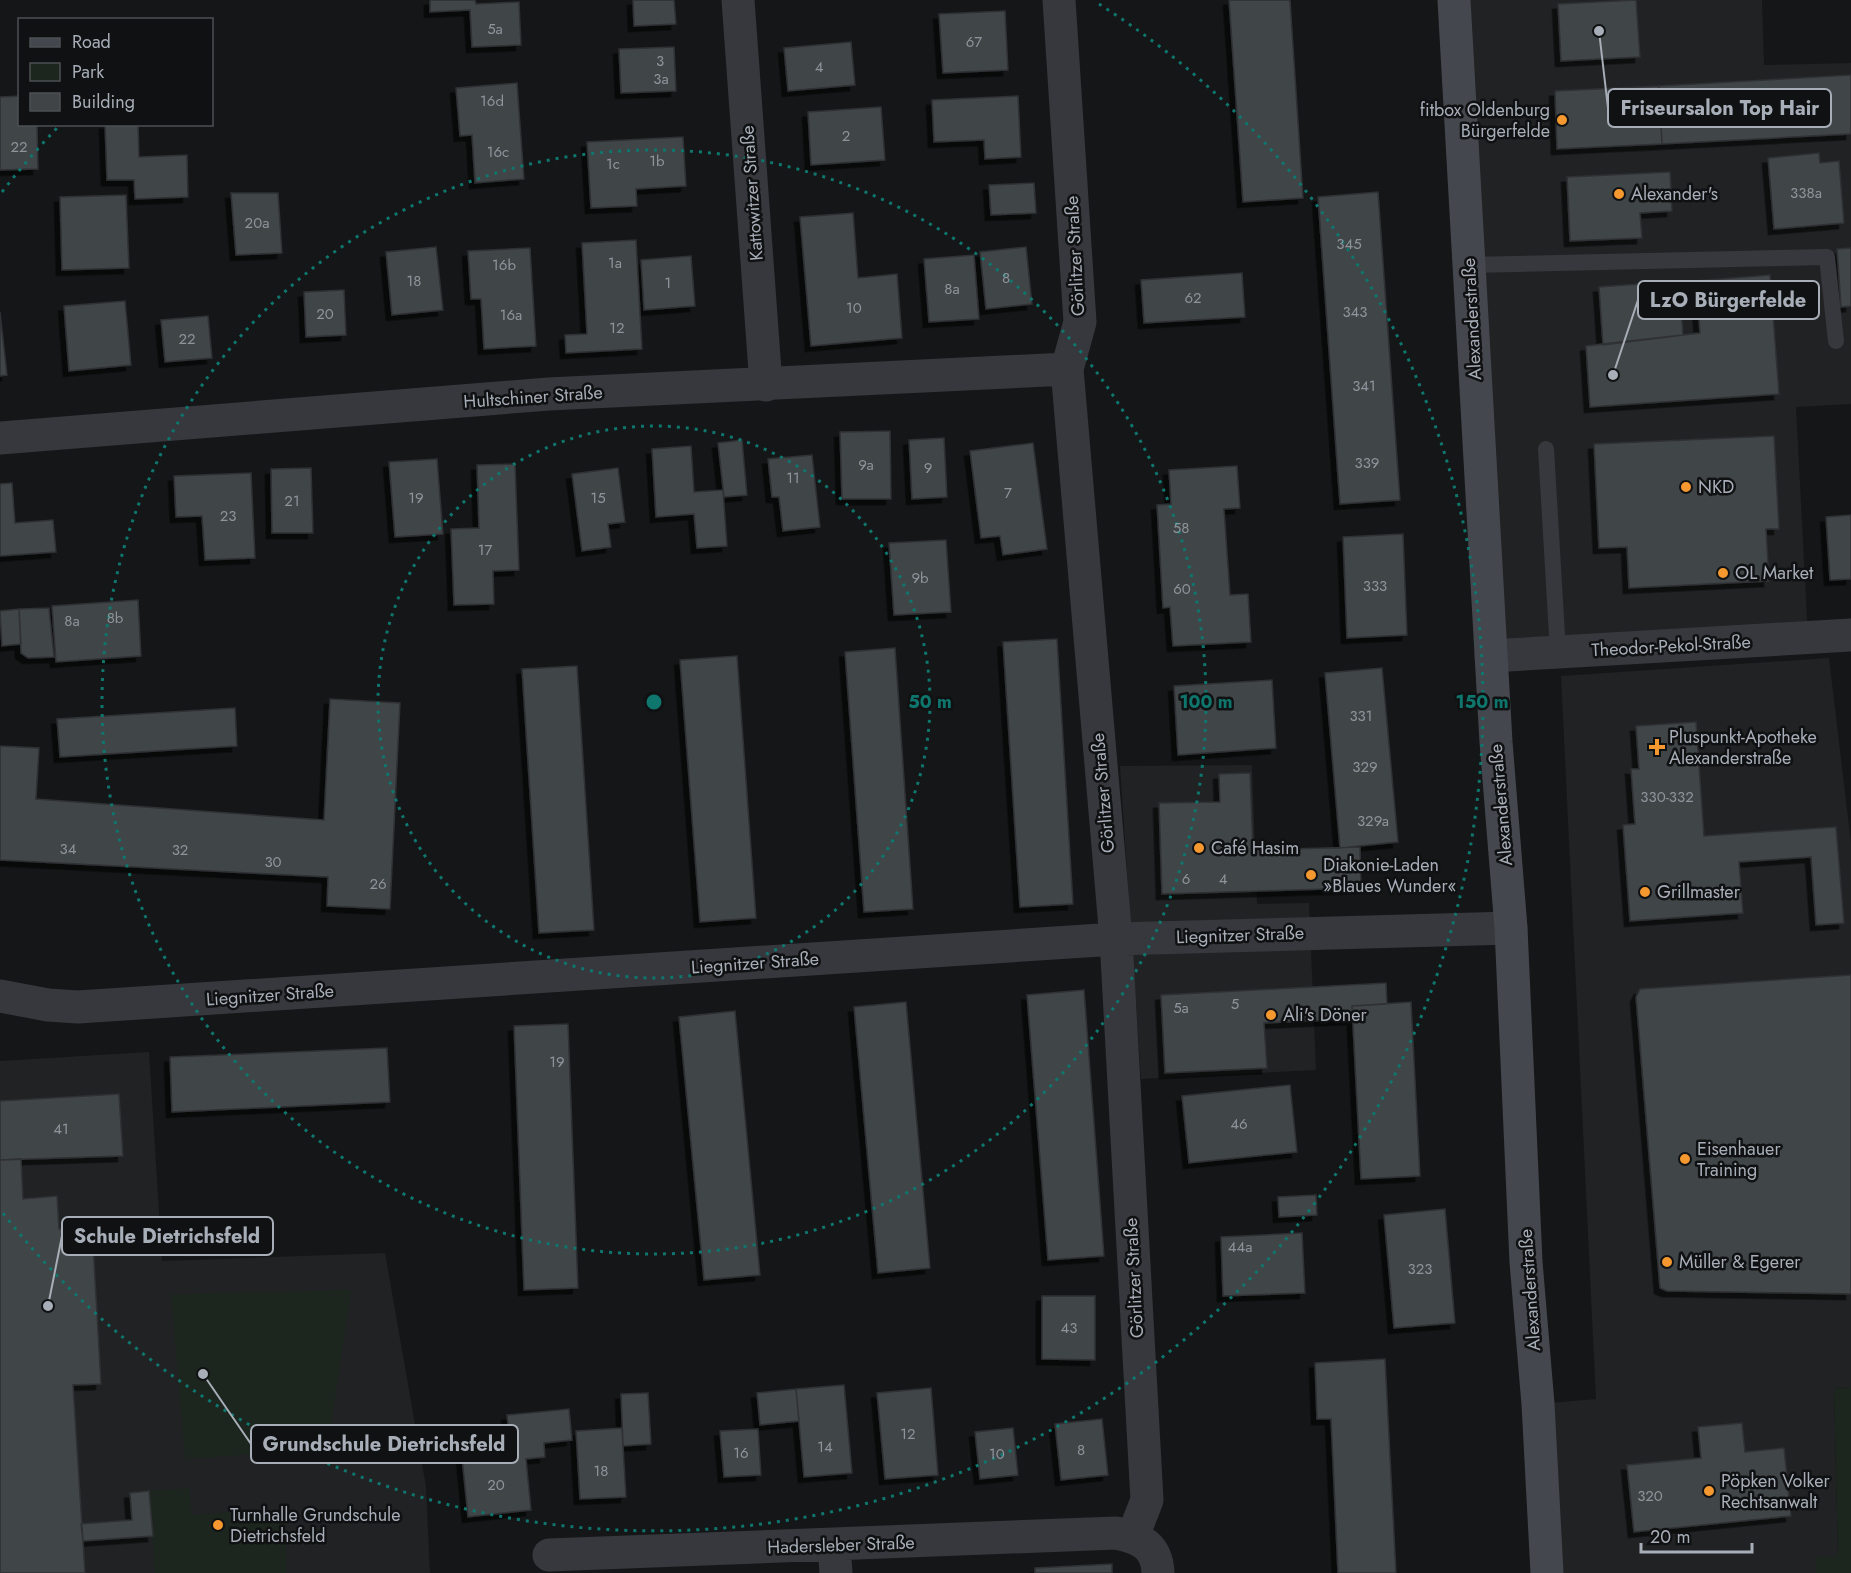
<svg xmlns="http://www.w3.org/2000/svg" width="1851" height="1573" viewBox="0 0 1851 1573" font-family="Jost,sans-serif">
<style>
.built{fill:#212224}
.green{fill:#1d261e}
.building{fill:#414447;stroke:#2f3034;stroke-width:1.5;filter:url(#shadow)}
.lines{fill:none;stroke-linecap:round;stroke-linejoin:round}
.lane{stroke:#36383d;stroke-width:16}
.street{stroke:#36383d;stroke-width:33}
.secondary{stroke:#44474d;stroke-width:33}
.ring{fill:none;stroke:#0f766e;stroke-width:3;stroke-dasharray:3 6}
.poi-dot{fill:#f59830;stroke:#101112;stroke-width:2}
.labels{text-anchor:middle;stroke-width:5;stroke-linejoin:round;paint-order:stroke}
.number-label{font-size:15px;fill:#8e949c}
.poi-label{font-size:18px;fill:#a7aeb8;stroke:#101112;text-anchor:start}
.street-label{font-size:18px;fill:#a7aeb8;stroke:#101112}
.centre{fill:#0f766e;stroke:#101112;stroke-width:3}
.ring-label{font-size:18px;text-anchor:middle;font-weight:bold;fill:#0f766e;stroke:#101112;stroke-width:5;stroke-linejoin:round;paint-order:stroke}
.leader{fill:none;stroke:#a7aeb8;stroke-width:2}
.callout-dot{fill:#a7aeb8;stroke:#101112;stroke-width:2}
.callout{fill:#101112;stroke:#a7aeb8;stroke-width:2}
.callout-label{font-size:20px;text-anchor:middle;font-weight:bold;fill:#a7aeb8}
</style>
<defs>
<filter id="shadow"><feDropShadow dx="-5.5" dy="5.5" stdDeviation="0" flood-color="#0009"/></filter>
</defs>
<rect width="100%" height="100%" fill="#151617"/>
<path class="built" d="M1454 0H1762L1764 65 1851 63V404L1796 407 1808 638 1491 656Z
M1829 658 1851 843V1387L1834 1389 1838 1556 1816 1573H1548L1538 1404 1596 1399 1561 676Z
M1252 765 1257 904 1309 903 1316 1070 1141 1079 1120 766Z
M149 1052 162 1261 385 1253 426 1487 430 1573H0V1061Z"/>
<path class="green" d="M351 1290 327 1454 274 1460 256 1454 185 1459 171 1294Z
M1851 1387V1573H1816L1815 1557 1838 1556 1834 1389Z
M189 1488 192 1515 283 1509 287 1573H155L149 1491Z"/>
<path class="building" d="M430 0H475L476 4 519 2 521 45 472 47 470 10 430 12Z
M633 0H674L676 24 634 26Z
M1229 0H1290L1303 198 1243 202Z
M1636 0 1640 57 1561 61 1558 4Z
M1005 11 1008 70 943 73 939 14Z
M851 42 855 85 788 91 784 48Z
M674 47 676 91 621 93 619 49Z
M1851 75V134L1662 144 1659 86Z
M517 83 524 179 475 183 472 135 460 136 456 88Z
M1659 86 1662 144 1557 149 1555 91Z
M20 96V124H37L38 169 0 170V97Z
M1018 96 1021 157 985 159 984 140 934 142 932 100Z
M881 107 885 160 811 165 808 112Z
M105 124H138L139 157 187 155 188 197 135 199 134 180H107Z
M683 137 686 186 636 189 637 206 591 208 587 142Z
M1819 153 1820 163 1839 161 1844 223 1774 229 1768 158Z
M1670 172 1672 211 1640 213 1642 238 1570 241 1567 177Z
M1034 183 1036 213 991 215 989 185Z
M1378 192 1400 500 1340 504 1318 197Z
M231 193H278L282 253 236 255Z
M126 195 129 268 62 270 60 197Z
M853 213 858 278 897 274 902 338 811 346 800 217Z
M636 240 642 349 566 353 565 335 587 334 582 243Z
M436 247 443 310 392 315 386 252Z
M1026 247 1032 304 986 309 980 252Z
M530 248 536 346 484 349 481 299H471L468 251Z
M1851 248V306L1841 307 1837 249Z
M974 255 979 319 929 322 924 259Z
M691 256 695 306 644 310 641 260Z
M1242 273 1245 317 1144 323 1141 280Z
M1770 275 1779 394 1590 407 1586 346 1700 333 1696 281Z
M1679 281 1683 335 1603 345 1599 287Z
M344 290 346 335 306 337 304 292Z
M125 301 131 365 69 371 64 306Z
M0 312 7 375 0 376Z
M208 316 212 358 165 362 161 320Z
M890 431 891 499H842L840 432Z
M1774 436 1779 529H1766L1769 581 1629 588 1627 547 1599 548 1594 444Z
M944 438 947 497 912 499 909 440Z
M742 440 747 495 724 497 718 443Z
M1033 443 1047 549 1003 555 1000 536 981 538 970 451Z
M691 446 694 492 723 490 727 546 697 548 694 514 656 517 652 449Z
M812 455 820 527 783 531 779 497H772L768 459Z
M437 459 443 534 395 537 389 462Z
M515 464 519 570 493 571 494 604 454 605 451 529 479 528 477 465Z
M1237 466 1240 508 1224 509 1230 595 1248 594 1251 642 1173 646 1170 607 1163 608 1157 505 1171 504 1169 470Z
M311 468 313 533H272L271 469Z
M618 468 625 522 608 524 611 547 582 551 572 474Z
M251 473 255 558 205 560 202 516 176 517 174 476Z
M12 483 15 523 53 520 56 552 0 556V484Z
M1851 515V579L1830 580 1826 517Z
M1403 534 1407 635 1347 638 1343 537Z
M946 540 951 612 894 615 889 543Z
M138 600 141 656 56 662 52 606Z
M49 608 54 657 28 658 21 653 19 609Z
M19 609 21 644 2 646 0 611Z
M1057 639 1073 904 1020 907 1003 642Z
M895 648 913 909 864 912 845 652Z
M737 656 756 918 700 922 680 660Z
M577 666 594 930 539 933 522 669Z
M1382 668 1398 842 1340 848 1325 673Z
M1272 680 1276 748 1178 755 1174 686Z
M330 699 400 703 390 909 327 906 328 877 0 860V746L39 748 36 799 324 820Z
M235 708 237 746 60 757 57 719Z
M1696 722 1704 836 1836 827 1844 923 1816 925 1811 857 1739 862 1743 913 1630 921 1623 825 1635 824 1631 769H1639L1636 726Z
M1250 773 1253 850 1360 847 1361 888 1162 894 1159 803 1220 802 1219 774Z
M1851 975V1294L1667 1291 1660 1288 1636 997 1640 989Z
M1386 983 1387 1004 1352 1006 1353 1019 1264 1023 1267 1068 1165 1073 1161 995Z
M1084 990 1104 1256 1048 1260 1027 995Z
M906 1002 930 1268 878 1273 854 1007Z
M1411 1002 1420 1176 1361 1179 1352 1006Z
M735 1011 760 1275 704 1280 679 1017Z
M568 1024 578 1288 524 1290 514 1026Z
M387 1048 390 1102 172 1112 170 1057Z
M1290 1085 1297 1152 1189 1163 1182 1096Z
M119 1094 123 1156 0 1160V1101Z
M21 1159 23 1199 57 1196 59 1229 92 1226 101 1384 73 1385 85 1573H0V1160Z
M1316 1195 1317 1215 1279 1217 1278 1197Z
M1445 1209 1455 1323 1394 1328 1384 1215Z
M1302 1233 1305 1293 1223 1296 1221 1237Z
M1042 1296H1095V1360L1042 1359Z
M1385 1359 1396 1573H1338L1331 1419H1317L1315 1363Z
M844 1385 852 1473 804 1477 796 1389Z
M931 1388 938 1475 885 1479 877 1393Z
M796 1389 799 1421 760 1425 757 1393Z
M648 1393 651 1444 623 1446 621 1394Z
M569 1409 572 1440 544 1443 545 1457 526 1459 531 1510 468 1517 462 1457 511 1452 507 1415Z
M1102 1419 1108 1475 1061 1480 1055 1424Z
M1742 1423 1745 1452 1784 1448 1791 1516 1634 1532 1627 1465 1701 1458 1698 1427Z
M622 1428 626 1497 580 1499 576 1431Z
M1013 1428 1018 1475 980 1479 975 1432Z
M758 1429 761 1475 724 1477 720 1431Z
M149 1491 153 1536 83 1541 81 1524 132 1520 130 1493Z
M1112 1564V1573H1035V1568Z"/>
<g class="lines">
<path class="lane" d="M1469 265 1827 257 1836 341
M1546 449 1558 652"/>
<path class="street" d="M738 0 766 385
M1059 0 1080 322 1067 369 1116 939 1147 1500 1133 1536
M0 438 549 394 1067 369
M1491 656 1851 635
M0 996 48 1005 78 1007 1116 939 1511 928
M834 1546 836 1573
M549 1555 1116 1533C1141 1538 1157 1546 1158 1573"/>
<path class="secondary" d="M1454 0 1496 742 1511 928 1526 1262 1538 1404 1547 1573"/>
</g>
<g class="ring">
<circle cx="654" cy="702" r="276"/>
<circle cx="654" cy="702" r="552"/>
<path d="M2 192A828 828 0 0 1 58 127M1099 4A828 828 0 1 1 2 1212"/>
</g>
<g class="poi-dot">
<circle cx="1562" cy="120" r="6"/>
<circle cx="1619" cy="194" r="6"/>
<circle cx="1686" cy="487" r="6"/>
<circle cx="1723" cy="573" r="6"/>
<path d="M1654 738h6v6h6v6h-6v6h-6v-6h-6v-6h6z"/>
<circle cx="1199" cy="848" r="6"/>
<circle cx="1311" cy="875" r="6"/>
<circle cx="1645" cy="892" r="6"/>
<circle cx="1271" cy="1015" r="6"/>
<circle cx="1685" cy="1159" r="6"/>
<circle cx="1667" cy="1262" r="6"/>
<circle cx="1709" cy="1491" r="6"/>
<circle cx="218" cy="1525" r="6"/>
</g>
<g class="labels">
<g class="number-label">
<text x="495" y="34">5a</text>
<text x="974" y="47">67</text>
<text x="660" y="66">3</text>
<text x="819" y="72">4</text>
<text x="661" y="84">3a</text>
<text x="492" y="106">16d</text>
<text x="846" y="141">2</text>
<text x="19" y="152">22</text>
<text x="498" y="157">16c</text>
<text x="657" y="166">1b</text>
<text x="613" y="169">1c</text>
<text x="1806" y="198">338a</text>
<text x="257" y="228">20a</text>
<text x="1349" y="249">345</text>
<text x="615" y="268">1a</text>
<text x="504" y="270">16b</text>
<text x="1006" y="283">8</text>
<text x="414" y="286">18</text>
<text x="668" y="288">1</text>
<text x="952" y="294">8a</text>
<text x="1193" y="303">62</text>
<text x="854" y="313">10</text>
<text x="1355" y="317">343</text>
<text x="325" y="319">20</text>
<text x="511" y="320">16a</text>
<text x="617" y="333">12</text>
<text x="187" y="344">22</text>
<text x="1364" y="391">341</text>
<text x="1367" y="468">339</text>
<text x="866" y="470">9a</text>
<text x="928" y="473">9</text>
<text x="793" y="483">11</text>
<text x="1008" y="498">7</text>
<text x="416" y="503">19</text>
<text x="598" y="503">15</text>
<text x="292" y="506">21</text>
<text x="228" y="521">23</text>
<text x="1181" y="533">58</text>
<text x="485" y="555">17</text>
<text x="920" y="583">9b</text>
<text x="1375" y="591">333</text>
<text x="1182" y="594">60</text>
<text x="115" y="623">8b</text>
<text x="72" y="626">8a</text>
<text x="1361" y="721">331</text>
<text x="1365" y="772">329</text>
<text x="1667" y="802">330-332</text>
<text x="1373" y="826">329a</text>
<text x="68" y="854">34</text>
<text x="180" y="855">32</text>
<text x="273" y="867">30</text>
<text x="1186" y="884">6</text>
<text x="1223" y="884">4</text>
<text x="378" y="889">26</text>
<text x="1235" y="1009">5</text>
<text x="1181" y="1013">5a</text>
<text x="557" y="1067">19</text>
<text x="1239" y="1129">46</text>
<text x="61" y="1134">41</text>
<text x="1240" y="1252">44a</text>
<text x="1420" y="1274">323</text>
<text x="1069" y="1333">43</text>
<text x="908" y="1439">12</text>
<text x="825" y="1452">14</text>
<text x="1081" y="1455">8</text>
<text x="741" y="1458">16</text>
<text x="997" y="1459">10</text>
<text x="601" y="1476">18</text>
<text x="496" y="1490">20</text>
<text x="1650" y="1501">320</text>
</g>
<g class="poi-label">
<text x="1550" y="116" text-anchor="end">fitbox Oldenburg<tspan x="1550" dy="21">Bürgerfelde</tspan></text>
<text x="1631" y="200">Alexander's</text>
<text x="1698" y="493">NKD</text>
<text x="1735" y="579">OL Market</text>
<text x="1669" y="743">Pluspunkt-Apotheke<tspan x="1669" dy="21">Alexanderstraße</tspan></text>
<text x="1211" y="854">Café Hasim</text>
<text x="1323" y="871">Diakonie-Laden<tspan x="1323" dy="21">»Blaues Wunder«</tspan></text>
<text x="1657" y="898">Grillmaster</text>
<text x="1283" y="1021">Ali's Döner</text>
<text x="1697" y="1155">Eisenhauer<tspan x="1697" dy="21">Training</tspan></text>
<text x="1679" y="1268">Müller &amp; Egerer</text>
<text x="1721" y="1487">Pöpken Volker<tspan x="1721" dy="21">Rechtsanwalt</tspan></text>
<text x="230" y="1521">Turnhalle Grundschule<tspan x="230" dy="21">Dietrichsfeld</tspan></text>
</g>
<g class="street-label">
<text transform="translate(752 193) rotate(-94)" y="6">Kattowitzer Straße</text>
<text transform="translate(1075 256) rotate(-93)" y="6">Görlitzer Straße</text>
<text transform="translate(1472 319) rotate(-93)" y="6">Alexanderstraße</text>
<text transform="translate(533 397) rotate(-4)" y="6">Hultschiner Straße</text>
<text transform="translate(1671 646) rotate(-3)" y="6">Theodor-Pekol-Straße</text>
<text transform="translate(1103 793) rotate(-95)" y="6">Görlitzer Straße</text>
<text transform="translate(1501 805) rotate(-95)" y="6">Alexanderstraße</text>
<text transform="translate(1240 935) rotate(-2)" y="6">Liegnitzer Straße</text>
<text transform="translate(755 963) rotate(-4)" y="6">Liegnitzer Straße</text>
<text transform="translate(270 995) rotate(-4)" y="6">Liegnitzer Straße</text>
<text transform="translate(1134 1278) rotate(-93)" y="6">Görlitzer Straße</text>
<text transform="translate(1530 1290) rotate(-94)" y="6">Alexanderstraße</text>
<text transform="translate(841 1545) rotate(-2)" y="6">Hadersleber Straße</text>
</g>
</g>
<circle cx="654" cy="702" r="9" class="centre"/>
<g class="ring-label">
<text x="930" y="708">50 m</text>
<text x="1206" y="708">100 m</text>
<text x="1482" y="708">150 m</text>
</g>
<path class="leader" d="M1599 31L1608 108M1613 375L1638 300M48 1306L62 1236M203 1374L251 1444"/>
<g class="callout-dot">
<circle cx="1599" cy="31" r="6"/>
<circle cx="1613" cy="375" r="6"/>
<circle cx="48" cy="1306" r="6"/>
<circle cx="203" cy="1374" r="6"/>
</g>
<g class="callout">
<rect x="1608" y="89" width="223" height="38" rx="6"/>
<rect x="1638" y="281" width="181" height="38" rx="6"/>
<rect x="62" y="1217" width="211" height="38" rx="6"/>
<rect x="251" y="1425" width="267" height="38" rx="6"/>
</g>
<g class="callout-label">
<text x="1720" y="115">Friseursalon Top Hair</text>
<text x="1728" y="307">LzO Bürgerfelde</text>
<text x="167" y="1243">Schule Dietrichsfeld</text>
<text x="384" y="1451">Grundschule Dietrichsfeld</text>
</g>
<rect x="18" y="18" width="195" height="108" fill="#101112" stroke="#4c5054" stroke-width="1.5"/>
<rect x="30" y="38" width="30" height="9" fill="#44474d" stroke="#4c5054" stroke-width="1.5"/>
<text x="72" y="48" font-size="18" fill="#a7aeb8">Road</text>
<rect x="30" y="63" width="30" height="18" fill="#1d261e" stroke="#4c5054" stroke-width="1.5"/>
<text x="72" y="78" font-size="18" fill="#a7aeb8">Park</text>
<rect x="30" y="93" width="30" height="18" fill="#414447" stroke="#4c5054" stroke-width="1.5"/>
<text x="72" y="108" font-size="18" fill="#a7aeb8">Building</text>
<path d="M1641 1543v9h111v-9" fill="none" stroke="#a7aeb8" stroke-width="3"/>
<text x="1650" y="1543" font-size="18" fill="#a7aeb8" stroke="#101112" stroke-width="4.5" paint-order="stroke">20 m</text>
</svg>
